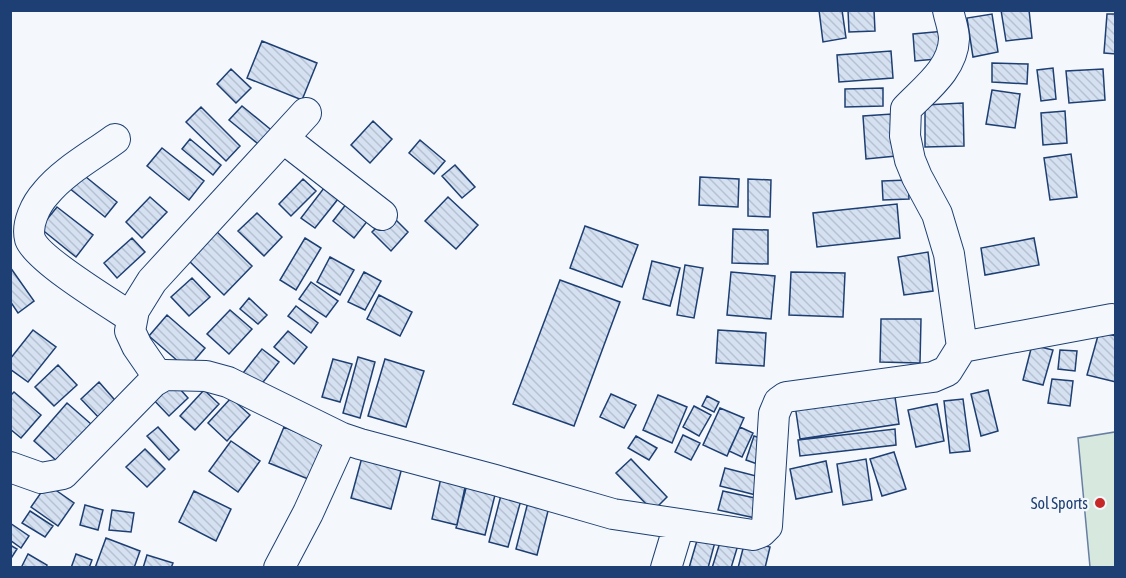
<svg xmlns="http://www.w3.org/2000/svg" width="1126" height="578" viewBox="0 0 1126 578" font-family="'Asap Condensed',sans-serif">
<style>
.pitch{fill:#d7e8df;stroke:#687fa3;stroke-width:1.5}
.building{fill:url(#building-back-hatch);stroke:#1d3f73;stroke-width:1.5}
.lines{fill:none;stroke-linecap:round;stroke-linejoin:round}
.minor-casing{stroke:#1d3f73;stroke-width:32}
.minor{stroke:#f4f7fb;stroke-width:30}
.poi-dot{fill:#c62828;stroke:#f4f7fb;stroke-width:2}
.labels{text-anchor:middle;stroke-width:4.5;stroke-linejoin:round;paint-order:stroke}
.poi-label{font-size:16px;fill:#1d3f73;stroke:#f4f7fb;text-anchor:end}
</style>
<defs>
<pattern id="building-back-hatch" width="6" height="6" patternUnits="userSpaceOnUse" patternTransform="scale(1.5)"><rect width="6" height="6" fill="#d5e0f0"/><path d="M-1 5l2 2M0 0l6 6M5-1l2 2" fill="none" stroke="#b6c1d1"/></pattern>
</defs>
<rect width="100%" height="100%" fill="#f4f7fb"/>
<path class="pitch" d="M1115 432V567H1090L1078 438Z"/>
<path class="building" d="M819 10H842L846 38 823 42Z
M848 10H874L875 31 849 32Z
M1001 10H1029L1032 38 1006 41Z
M992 14 998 52 973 57 967 18Z
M1107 14H1116V54L1104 53Z
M945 31 947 58 915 61 913 34Z
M262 41 317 63 302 100 247 78Z
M891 51 893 78 839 82 837 55Z
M992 63 1028 64 1027 84 992 82Z
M1053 68 1056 99 1041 101 1037 70Z
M231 69 251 88 236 103 217 84Z
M1103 69 1105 100 1069 103 1066 71Z
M883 88V106L845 107V89Z
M992 90 1020 94 1015 128 986 124Z
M963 103 964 146 925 147V105Z
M242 106 275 133 263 148 229 120Z
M201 107 240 146 226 161 186 122Z
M1065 111 1067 143 1043 145 1041 113Z
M892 114 896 156 866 159 863 116Z
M373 121 392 139 370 163 351 145Z
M190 139 221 165 213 175 182 149Z
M420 140 445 161 434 174 409 153Z
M162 148 204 181 189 200 147 166Z
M1071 154 1077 197 1050 200 1044 158Z
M455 165 475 187 462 198 442 176Z
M81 173 117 202 105 217 69 188Z
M700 177 739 179 738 207 699 205Z
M303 179 316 191 291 216 279 204Z
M748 179 771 180 770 217 748 216Z
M908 180 909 199 883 200 882 181Z
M324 188 338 199 315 228 301 218Z
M150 197 167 212 142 238 126 222Z
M448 197 478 225 456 249 425 221Z
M347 203 369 219 354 238 333 221Z
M897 204 900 238 817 247 813 213Z
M57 207 93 235 76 257 40 228Z
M257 213 282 237 264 256 238 231Z
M390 214 408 232 391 251 372 232Z
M585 226 638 245 622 287 570 268Z
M214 229 252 266 224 295 186 258Z
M733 229 768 230V264L732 263Z
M132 238 145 252 117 278 104 263Z
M305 238 321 248 296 290 280 280Z
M1034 238 1039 265 985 275 981 248Z
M928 252 933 291 904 295 898 257Z
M330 257 354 270 340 295 317 282Z
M652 261 680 268 670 306 643 299Z
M685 265 703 268 694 318 677 315Z
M10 267 34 301 18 313 10 301Z
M364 272 381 281 365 310 348 302Z
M731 272 775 276 771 319 727 315Z
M791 272 845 273 843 317 789 315Z
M192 278 210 297 189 316 171 297Z
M560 280 620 302 574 426 513 404Z
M311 282 338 301 326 317 299 299Z
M379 295 412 312 400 336 367 319Z
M249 298 267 315 258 324 240 309Z
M296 306 318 323 311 333 288 316Z
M230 310 252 329 229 354 207 334Z
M167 315 205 348 187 369 149 336Z
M881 319H921L920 363 880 362Z
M33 330 56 347 28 382 10 369V359Z
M718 330 766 333 764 366 716 363Z
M288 331 307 347 294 364 274 347Z
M1099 332 1116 336V382L1087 375Z
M1032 345 1053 350 1043 385 1023 380Z
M262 349 279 362 260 386 243 373Z
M1060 350 1077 351 1075 371 1058 369Z
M358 357 375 362 360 418 343 413Z
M333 359 352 364 340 402 322 397Z
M385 359 424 371 406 427 368 416Z
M58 365 77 385 54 406 35 387Z
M170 378 188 398 169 416 150 396Z
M1052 379 1073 381 1070 406 1048 403Z
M99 382 120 406 102 421 81 399Z
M204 390 219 404 195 430 180 416Z
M894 390 899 424 800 439 795 405Z
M988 390 998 431 981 436 971 394Z
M14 392 41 415 21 438 10 429V396Z
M611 394 636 405 624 428 600 417Z
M658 395 687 407 672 443 643 430Z
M707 396 719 402 714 412 702 406Z
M231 398 250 415 227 441 208 423Z
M963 399 970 451 950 453 944 401Z
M67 403 91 424 58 462 34 441Z
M937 404 944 441 916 447 908 410Z
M694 406 711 415 699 436 683 427Z
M720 408 744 418 727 456 703 445Z
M158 427 179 450 169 460 147 436Z
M284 427 328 445 313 481 269 463Z
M740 427 753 433 742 457 729 451Z
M895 429 896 445 800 456 798 440Z
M683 435 700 443 691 460 675 452Z
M636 436 657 448 649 460 628 448Z
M754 436 772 442 763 466 746 460Z
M231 441 260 461 238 492 209 471Z
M145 449 165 469 147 487 126 467Z
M364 450 404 460 391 509 351 498Z
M894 452 906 489 882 496 870 459Z
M631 459 667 497 653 511 616 473Z
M866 459 872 500 843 505 837 464Z
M826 461 832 492 796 499 790 469Z
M725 468 760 477 756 495 720 486Z
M442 473 467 478 457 525 432 519Z
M468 480 497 487 485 535 456 528Z
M47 484 74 503 58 526 31 507Z
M194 491 231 509 216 541 179 522Z
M723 491 764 500 760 519 718 510Z
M501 495 521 500 508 547 489 542Z
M528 502 549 507 537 555 516 549Z
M85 505 103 510 98 530 80 525Z
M112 510 134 513 131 532 109 530Z
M30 511 53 526 45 537 22 523Z
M10 523 29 536 21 548 10 540Z
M698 537 715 542 708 568H689Z
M106 538 140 551 134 568H95Z
M721 539 738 545 731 568H712Z
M745 541 770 547 765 568H738Z
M10 545 17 549 10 560Z
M28 554 47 565 46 568H21Z
M76 554 92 560 89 568H71Z
M147 555 173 563 171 568H143Z"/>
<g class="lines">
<g class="minor-casing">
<path id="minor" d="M283 138 382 215
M115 139C92 156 64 171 46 193 36 204 26 224 30 239 37 259 111 304 131 317
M962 347 1112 319
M159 378 137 346 130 331 134 310 152 281 306 113
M10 467 41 478 63 474 153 382 165 375 206 376 228 382 342 438 360 444 495 480 613 514 753 535 761 532 767 526 774 414 779 402 786 397 933 377 947 371 962 347 949 254 937 214 917 177 910 160 905 136 906 109C925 89 953 69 954 39 954 30 950 20 948 10
M279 568 308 513 342 438
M666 568 679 525"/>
</g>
<use href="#minor" class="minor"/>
</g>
<circle class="poi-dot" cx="1100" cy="503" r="6"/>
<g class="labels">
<g class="poi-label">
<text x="1088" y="509">Sol Sports</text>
</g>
</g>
<rect width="1126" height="578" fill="none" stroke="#1d3f73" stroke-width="24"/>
</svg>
